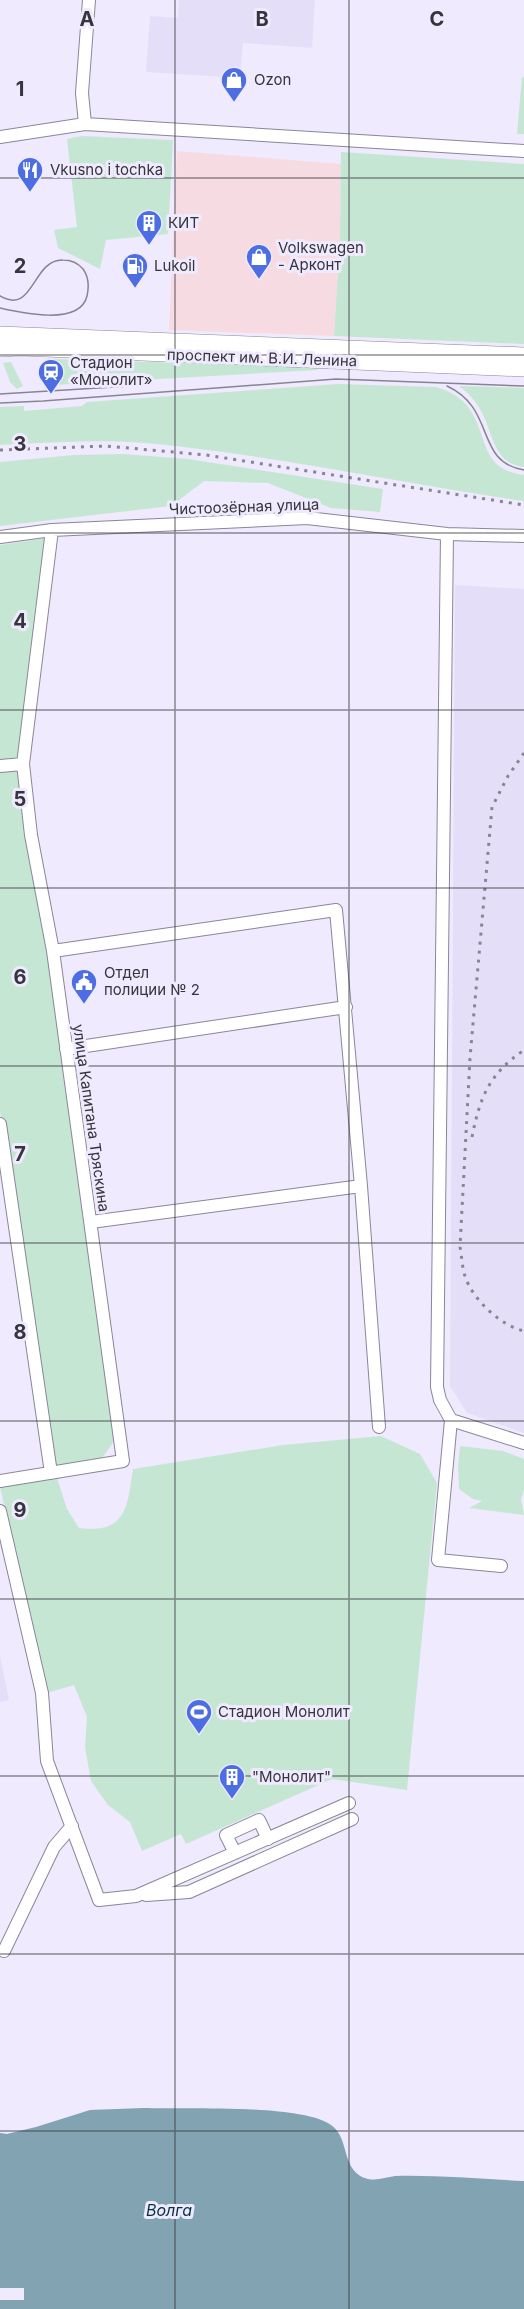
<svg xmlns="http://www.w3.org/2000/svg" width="524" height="2309" viewBox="0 0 524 2309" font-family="Inter,sans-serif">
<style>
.commercial{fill:#f6dce2}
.built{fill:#e5def9}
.green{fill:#c6e6d4}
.water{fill:#81a3b2}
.pier{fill:#efeafe}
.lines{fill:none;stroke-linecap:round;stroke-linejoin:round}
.minor-casing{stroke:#8a8697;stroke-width:14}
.major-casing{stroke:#8a8697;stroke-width:16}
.minor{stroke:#fff;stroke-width:12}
.major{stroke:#fff;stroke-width:15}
.tram{stroke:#888592;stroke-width:1.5}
.rail{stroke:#888592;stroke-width:3;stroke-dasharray:3 6;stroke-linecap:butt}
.grid{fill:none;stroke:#36343c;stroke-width:1.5;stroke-opacity:0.55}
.labels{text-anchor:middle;stroke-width:6;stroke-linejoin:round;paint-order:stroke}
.poi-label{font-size:15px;fill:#36343c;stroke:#efeafe;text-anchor:start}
.street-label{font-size:15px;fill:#36343c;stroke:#efeafe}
.water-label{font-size:16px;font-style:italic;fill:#003244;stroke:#efeafe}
.grid-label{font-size:20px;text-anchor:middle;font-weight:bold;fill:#36343c;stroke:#efeafe;stroke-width:6;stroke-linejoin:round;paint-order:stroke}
</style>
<rect width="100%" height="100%" fill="#efeafe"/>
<path class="commercial" d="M177 151 341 164 340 240 334 336 169 330Z"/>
<path class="built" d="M179 0H315L312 48 243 43 240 78 146 72 150 16 178 18Z
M455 585 524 589V1433L467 1413 450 1386Z
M0 1656 9 1700 0 1702Z"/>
<path class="green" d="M522 77H524V134H517Z
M82 136 173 140 168 234 106 240 100 269 58 248 54 230 77 227 67 139Z
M341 152 524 164V344L334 336 340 240Z
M53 359 318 367 317 370 54 385Z
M11 362 23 386 17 389 10 382 3 363Z
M338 384 436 387C450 391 463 398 471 411 489 441 481 469 524 475V501C398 483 273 455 146 443 97 439 48 443 0 445V407L24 406V411L82 406 87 402Z
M459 386 524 388V467C493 464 493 432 481 411 475 400 468 393 459 386Z
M123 454 188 459 383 489 380 512 331 508 268 483 204 481 171 506 0 526V462L74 455Z
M46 538 20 764 51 951 117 1437 102 1458 53 1466 0 1111V545Z
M381 1436 420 1454 437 1483 407 1790 332 1779 186 1844 181 1834 142 1851 130 1822 108 1805 91 1781 85 1747 87 1717 74 1685 47 1693 0 1487 57 1478 67 1509 79 1528C127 1534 127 1507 133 1469L283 1445Z
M460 1446 503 1451 524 1459V1490L521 1499 524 1515 469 1508 482 1501 473 1499 459 1489 458 1466Z"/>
<path class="water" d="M144 2108C184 2109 302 2104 331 2125 351 2139 340 2172 368 2179 378 2181 386 2177 395 2176 438 2175 481 2179 524 2181V2309H0V2300H24V2288H0V2133L7 2134 36 2127 90 2110Z"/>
<path class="pier" d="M0 2288H24V2300H0V2297H21V2291H0Z"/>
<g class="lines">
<g class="minor-casing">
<path id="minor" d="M85 124 82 93 89 0
M0 137 85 124 524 151
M447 534 437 1387 440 1400 451 1420 438 1560 501 1566
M0 537 52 530 307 518 447 534 524 536
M0 766 23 764
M53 951 336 910 361 1186 379 1427
M66 1049 346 1007
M0 1124 51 1473
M91 1222 361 1186
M451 1420 524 1443
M0 1481 123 1461 53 951 31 835 23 764 52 530
M0 1511 42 1693 47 1761 99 1900 136 1896 349 1803
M235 1853 226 1835 259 1820 268 1839
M146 1895 189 1892 352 1819
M4 1951 54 1847 72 1826"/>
</g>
<g class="major-casing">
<path id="major" d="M0 334 524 355
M0 349 21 348 524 369"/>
</g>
<use href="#minor" class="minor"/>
<use href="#major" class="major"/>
<path class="tram" d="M0 296C34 316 32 259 63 260 71 260 78 263 83 269 89 277 89 287 87 296 80 326 22 313 0 308
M447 386C497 409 474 462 524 470
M0 394 147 385
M0 403 43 401 336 379 524 386"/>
<path class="rail" d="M0 450 106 446 206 455 524 505
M524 753 508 776 492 807 470 1058 460 1247C462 1257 462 1267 465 1276 472 1299 501 1326 524 1331
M472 1137C480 1097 489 1074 524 1050"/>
</g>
<path class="grid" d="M175 0V2309M349 0V2309M0 178H524M0 355H524M0 533H524M0 710H524M0 888H524M0 1066H524M0 1243H524M0 1421H524M0 1599H524M0 1776H524M0 1954H524M0 2131H524"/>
<defs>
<g id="shop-pin" transform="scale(1.35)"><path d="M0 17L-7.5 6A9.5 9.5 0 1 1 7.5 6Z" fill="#4c6ee2" stroke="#efeafe"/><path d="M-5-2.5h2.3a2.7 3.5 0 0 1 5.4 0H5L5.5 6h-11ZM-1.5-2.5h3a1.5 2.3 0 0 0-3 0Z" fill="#fff"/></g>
<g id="restaurant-pin" transform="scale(1.35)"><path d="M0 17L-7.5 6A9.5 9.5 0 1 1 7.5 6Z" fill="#4c6ee2" stroke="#efeafe"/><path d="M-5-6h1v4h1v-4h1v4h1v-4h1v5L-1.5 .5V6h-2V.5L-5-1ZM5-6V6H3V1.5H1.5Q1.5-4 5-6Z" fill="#fff"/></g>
<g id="building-pin" transform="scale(1.35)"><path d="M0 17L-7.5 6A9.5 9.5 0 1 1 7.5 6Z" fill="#4c6ee2" stroke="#efeafe"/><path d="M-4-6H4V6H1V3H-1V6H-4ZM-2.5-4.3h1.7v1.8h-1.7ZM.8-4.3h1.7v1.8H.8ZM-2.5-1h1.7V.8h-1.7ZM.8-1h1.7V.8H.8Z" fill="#fff"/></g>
<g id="fuel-pin" transform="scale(1.35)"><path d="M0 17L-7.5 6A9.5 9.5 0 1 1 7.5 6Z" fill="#4c6ee2" stroke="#efeafe"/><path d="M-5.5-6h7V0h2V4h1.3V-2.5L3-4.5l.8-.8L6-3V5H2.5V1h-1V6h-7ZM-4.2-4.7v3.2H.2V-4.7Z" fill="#fff"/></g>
<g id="station-pin" transform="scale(1.35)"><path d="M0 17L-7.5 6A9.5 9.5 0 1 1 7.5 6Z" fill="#4c6ee2" stroke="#efeafe"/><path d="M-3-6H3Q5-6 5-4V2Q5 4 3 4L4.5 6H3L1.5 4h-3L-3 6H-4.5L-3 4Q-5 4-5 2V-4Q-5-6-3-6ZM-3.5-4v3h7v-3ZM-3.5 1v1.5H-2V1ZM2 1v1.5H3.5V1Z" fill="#fff"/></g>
<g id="civic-pin" transform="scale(1.35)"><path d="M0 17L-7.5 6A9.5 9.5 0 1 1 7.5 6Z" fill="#4c6ee2" stroke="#efeafe"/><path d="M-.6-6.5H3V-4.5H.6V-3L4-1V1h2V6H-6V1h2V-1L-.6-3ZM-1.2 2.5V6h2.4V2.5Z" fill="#fff"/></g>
<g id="stadium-pin" transform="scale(1.35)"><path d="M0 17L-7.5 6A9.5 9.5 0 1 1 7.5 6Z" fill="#4c6ee2" stroke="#efeafe"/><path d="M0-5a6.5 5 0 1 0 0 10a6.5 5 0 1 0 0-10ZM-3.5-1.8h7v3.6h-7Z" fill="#fff"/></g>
</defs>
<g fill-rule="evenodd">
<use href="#shop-pin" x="234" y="80"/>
<use href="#restaurant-pin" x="30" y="170"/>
<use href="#building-pin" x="149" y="223"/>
<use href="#shop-pin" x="259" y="257"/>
<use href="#fuel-pin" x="135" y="266"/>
<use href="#station-pin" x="51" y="372"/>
<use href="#civic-pin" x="84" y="982"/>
<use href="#stadium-pin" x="199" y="1712"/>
<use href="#building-pin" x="232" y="1777"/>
</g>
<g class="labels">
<g class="poi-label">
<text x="254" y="85">Ozon</text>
<text x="50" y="175">Vkusno i tochka</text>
<text x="168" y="228">КИТ</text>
<text x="278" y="253">Volkswagen<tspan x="278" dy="17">- Арконт</tspan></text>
<text x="154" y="271">Lukoil</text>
<text x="70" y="368">Стадион<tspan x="70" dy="17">«Монолит»</tspan></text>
<text x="104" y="978">Отдел<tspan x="104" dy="17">полиции № 2</tspan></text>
<text x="218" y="1717">Стадион Монолит</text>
<text x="252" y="1782">"Монолит"</text>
</g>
<g class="street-label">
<text transform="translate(262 358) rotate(2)" y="5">проспект им. В.И. Ленина</text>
<text transform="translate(244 507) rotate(-2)" y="5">Чистоозёрная улица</text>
<text transform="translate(91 1118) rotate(82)" y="5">улица Капитана Тряскина</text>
</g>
<g class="water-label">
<text x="169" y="2216">Волга</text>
</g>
</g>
<g class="grid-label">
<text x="87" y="26">A</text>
<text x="262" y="26">B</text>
<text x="437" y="26">C</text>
<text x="20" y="96">1</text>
<text x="20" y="273">2</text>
<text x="20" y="451">3</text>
<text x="20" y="628">4</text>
<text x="20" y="806">5</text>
<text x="20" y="984">6</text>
<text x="20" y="1161">7</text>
<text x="20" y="1339">8</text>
<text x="20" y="1517">9</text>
</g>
</svg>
